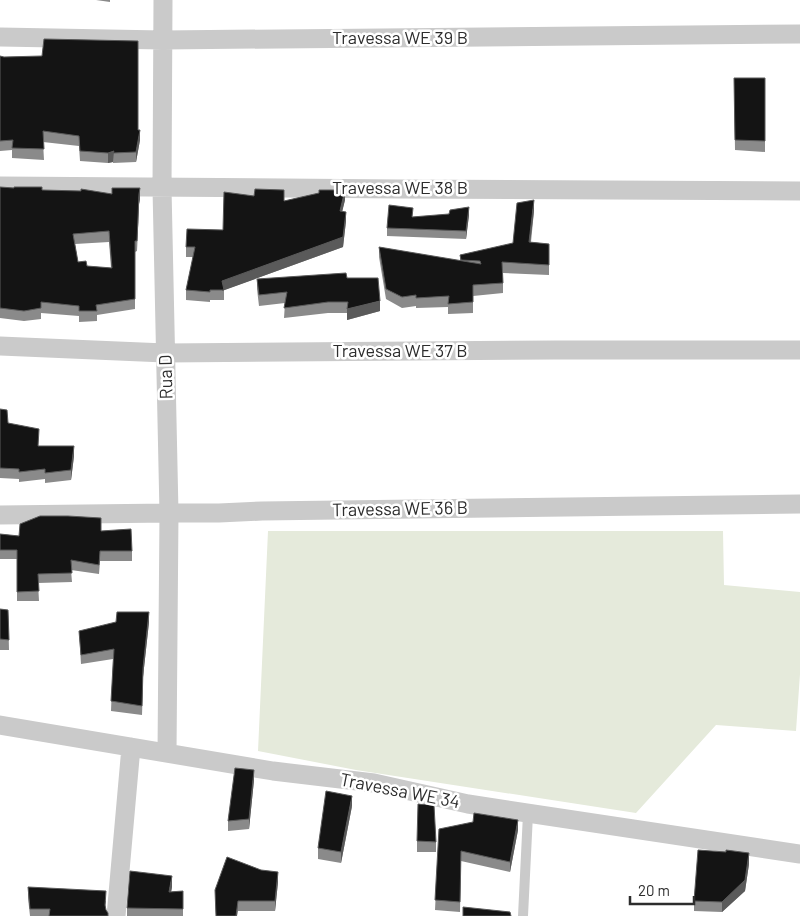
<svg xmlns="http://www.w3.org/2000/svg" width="800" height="916" viewBox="0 0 800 916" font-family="Barlow,sans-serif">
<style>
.green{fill:#e5eadb}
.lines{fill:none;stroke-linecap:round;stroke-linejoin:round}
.lane{stroke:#cacaca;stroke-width:10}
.street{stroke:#cacaca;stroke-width:19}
.wall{fill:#8a8a8a;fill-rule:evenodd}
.shaded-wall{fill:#5a5a5a}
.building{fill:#141414;stroke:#5a5a5a;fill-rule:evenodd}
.labels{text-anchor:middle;stroke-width:5;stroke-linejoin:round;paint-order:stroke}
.street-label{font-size:18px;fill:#2d2d2d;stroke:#fff}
</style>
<rect width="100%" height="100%" fill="#fff"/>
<path class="green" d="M268 531H723L724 585 800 592V674L796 731 716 725 636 813 356 770 258 751Z"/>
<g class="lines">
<path class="lane" d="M523 916 528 814"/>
<path class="street" d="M163 0 162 188 169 513 167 753
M0 37 163 40 800 34
M0 186C267 189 533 189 800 191
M0 346 165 353 555 350H800
M0 515 169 513H219L262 511 800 504
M0 725 273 771 374 783 468 804 800 854
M116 916 131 747"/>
</g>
<path class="wall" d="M96 0H110V2Z
M0 56 138 130 140 140 136 162 113 163V162L108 163 80 161 79 146 43 142 44 160 12 158V150L0 151Z
M734 78H765V152L735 150Z
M0 187 42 190 140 199 139 204 137 251 135 252V309L97 315V321L79 322V316L41 313V319L24 321 0 318ZM109 242 111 268 87 266 78 262 75 244Z
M319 193 345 200 342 211 346 221 343 247 224 290V300H210V302L186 300V290L193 257H186V247L284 201Z
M534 211 531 242 549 244V275L503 273V293L473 296V313L448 314V307L416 308V306L402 308 386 299 379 257V247L460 261V255L513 243Z
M469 215 466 239 387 236V228L413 217Z
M347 278 380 311 347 320V313H328L284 318 285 303 259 306 257 289V279Z
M0 409 8 423 39 446 74 456 71 480 45 483V479L19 482V479L0 478Z
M101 531 132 551V561H100L99 574 71 570 72 582 38 583 39 601H17V559H0V534L19 536Z
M0 609 8 610 9 650H0Z
M149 622 143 677 142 715 111 711 113 659 81 664 79 631Z
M254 780 249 829 228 831V821Z
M352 806 341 863 318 859V848Z
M439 829 518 830 510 872 461 861 460 912 435 910Z
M417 841 436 842V852H417Z
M749 864 745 891 722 912 694 911V901Z
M278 882 275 911H238L237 916H216L215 890Z
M28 887 106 901 105 908 108 916H30L28 898Z
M172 887 171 892 183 891V916H127V908Z"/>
<path class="shaded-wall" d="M140 130V140L136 162V152Z
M114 151 113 162 108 163V153Z
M140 188V199L139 204 137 251 139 194Z
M345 190V200L340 221V211Z
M534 200V211L529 252V242Z
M469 207V215L466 239V231Z
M346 212V221L343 247 222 291V281Z
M380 301V311L347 320V309Z
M74 446V456L71 480V470Z
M149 612V622L143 677 142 715 143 668Z
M254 770V780L249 829V819Z
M352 796V806L341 863V852Z
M518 820V830L510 872V862Z
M749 853V864L745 891 722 912V902Z
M278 872V882L275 911V901Z
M172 876V887L169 903V892Z
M238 901 237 916H236Z"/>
<path class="building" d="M44 39 138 41V130H140L136 152 113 153 114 151 108 153 80 151 79 136 43 131 44 149 12 148 13 140 0 141V56L4 57 42 56Z
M734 78H765V141L735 140Z
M0 187 14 188V187H42V190L81 191V189L112 194V188H140L139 194 137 241H135V299L96 305 97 311H79V306L41 302V308L24 311 0 308ZM109 231 112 268 87 266 86 261 78 262 73 234Z
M255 189 284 190V201L319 193V190H345L340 211 346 212 343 237 222 281 224 290H210V292L186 290 195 247H186L187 229 223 230 224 192 254 196Z
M534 200 529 242 549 244V265L502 262 503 283 473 285V302L448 304 449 296 416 298V295L402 297 386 289 379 247 481 264 480 261 461 260 460 255 513 243 517 203Z
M389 205 413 208 412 217 449 214 450 210 469 207 466 231 387 228Z
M346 273 347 278H378L380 301 347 309 348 302H328L284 308 287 292 259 295 257 279Z
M0 409 7 410 8 423 39 429 38 446H74L71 470 45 473V469L19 472V469L0 468Z
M40 516H68L101 518V531L131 529 132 551H100L99 565 71 560 72 573 38 574 39 591 17 592V550H0V534L19 536 20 524Z
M0 609 8 610 9 640 0 639Z
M117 612H149L143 668 142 706 111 701 114 649 81 655 79 631 116 622Z
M235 768 254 770 249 819 228 821Z
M326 791 352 796 341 852 318 848Z
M418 804 434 805 436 842 417 841Z
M474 813 518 820 510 862 461 851 460 902 435 900 439 829 473 822Z
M698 850 726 852V850L749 853 745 880 722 902 694 901Z
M227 857 261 870 278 872 275 901H238L236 916H216L215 890Z
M130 871 172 876 169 892 183 891V909L127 908Z
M28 887 106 891 105 905 106 910 108 913V916H49L50 909H30Z
M463 907 510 912 511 916H463Z"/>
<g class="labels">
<g class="street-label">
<text x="400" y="44">Travessa WE 39 B</text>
<text x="400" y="194">Travessa WE 38 B</text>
<text x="400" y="357">Travessa WE 37 B</text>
<text transform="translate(166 377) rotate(-91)" y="6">Rua D</text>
<text transform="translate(400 509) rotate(-1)" y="6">Travessa WE 36 B</text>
<text transform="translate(400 791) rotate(11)" y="6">Travessa WE 34</text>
</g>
</g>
<path d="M630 896v8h64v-8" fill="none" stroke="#2d2d2d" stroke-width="2.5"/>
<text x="638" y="896" font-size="15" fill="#2d2d2d" stroke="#ffffff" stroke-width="4" paint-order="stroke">20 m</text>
</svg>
